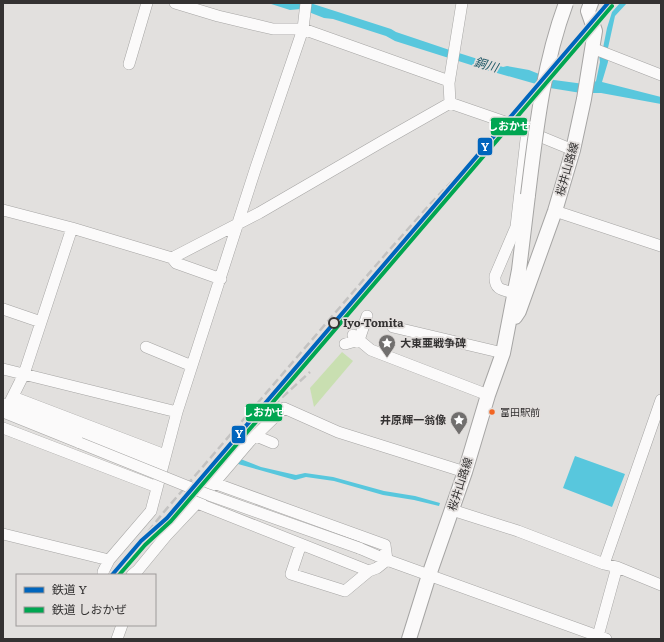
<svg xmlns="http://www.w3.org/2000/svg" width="664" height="642" viewBox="0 0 664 642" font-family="Literata,'Noto Sans JP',serif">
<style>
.green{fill:#c9dfb1}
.water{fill:#58c7dd}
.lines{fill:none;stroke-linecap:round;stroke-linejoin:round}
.minor-casing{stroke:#a6a5a4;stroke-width:12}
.major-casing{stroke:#a6a5a4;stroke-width:16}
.minor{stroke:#fbfafa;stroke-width:11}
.major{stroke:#fbfafa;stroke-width:14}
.rail{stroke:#c3c2c1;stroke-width:2.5;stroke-dasharray:8 4;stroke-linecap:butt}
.minor-bridge-casing{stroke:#a6a5a4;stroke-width:12;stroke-linecap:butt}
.major-bridge-casing{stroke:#a6a5a4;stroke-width:16;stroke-linecap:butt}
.minor-bridge{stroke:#fbfafa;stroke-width:11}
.major-bridge{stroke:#fbfafa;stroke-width:14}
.rail-1-casing{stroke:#e3dfdd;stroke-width:7}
.rail-2-casing{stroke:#e3dfdd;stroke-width:7}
.rail-1{stroke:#0065bd;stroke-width:4}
.rail-2{stroke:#00a651;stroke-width:4}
.stop-dot{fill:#e3dfdd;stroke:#343232;stroke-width:2}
.bus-dot{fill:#f26522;stroke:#e3dfdd;stroke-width:1.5}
.labels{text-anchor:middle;stroke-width:3.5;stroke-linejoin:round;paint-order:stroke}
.bus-label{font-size:10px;fill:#343232;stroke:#e3dfdd;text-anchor:start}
.street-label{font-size:11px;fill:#343232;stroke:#e3dfdd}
.stop-label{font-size:11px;font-weight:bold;fill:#343232;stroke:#e3dfdd;text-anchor:start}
.poi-label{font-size:11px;font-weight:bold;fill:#343232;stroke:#e3dfdd;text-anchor:start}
.water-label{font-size:12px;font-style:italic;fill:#1d5664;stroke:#e3dfdd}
.line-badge{stroke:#e3dfdd;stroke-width:1.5}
.badge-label{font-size:11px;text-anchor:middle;font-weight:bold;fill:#fff}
</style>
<rect width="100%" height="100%" fill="#e2e0de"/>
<path class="green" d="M342 352 353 361 314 407 310 388Z"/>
<path class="water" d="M268 3H310L391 29 396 32C432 44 467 56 503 67L507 66 529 70 554 80 584 84H592L596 81 600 62 599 55 603 48 607 28 612 12 620 3H627L615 16 608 48V62L602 82 661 97V104L601 93H581L550 88 490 71 395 41 386 36 333 19 324 18 301 9 290 10Z
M575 456 625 474 612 507 563 488Z
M238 458 261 467 296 475 305 473 333 477 384 491 415 496 440 503 439 506 414 500 383 495 334 481 306 477 295 480 238 464 235 462Z"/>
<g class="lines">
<g class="minor-casing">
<path id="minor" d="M175 3 218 16 273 29H303L449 81
M592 48 661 75
M129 64 147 3
M450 103 449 83 462 3
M3 210 72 228 172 258 259 213 383 141 450 103 505 122 573 150
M555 211 661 246
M172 258 176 263 221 279
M514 293C503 290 494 290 495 276L516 227 527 131
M3 309 41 322
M393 327 503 353
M353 335 371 350 488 395
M345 344 359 340 367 316
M146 347 192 366
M3 369 177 412
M13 397 165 455
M3 404 162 464
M8 406 24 374 72 228
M3 412 80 443
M3 428 157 487
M256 436 273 443
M197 503 369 571 377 568 387 560 385 545 214 483
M452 510 518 531 604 564 617 567 661 585
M3 534 109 560
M301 544 291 574 345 591 369 571
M359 548 387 560 606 639
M604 564 661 400
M103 575V572L109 560 151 511 177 412 256 167 303 29 306 3
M132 575 138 570 166 536 197 503 250 441 284 408 338 432 465 472
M598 636 617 567
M117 639 122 625"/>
</g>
<g class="major-casing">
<path id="major" d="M515 317 519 311 555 211 573 150 584 99 595 31 588 11 591 3
M409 639 429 575 465 472 488 395 503 353 519 270 528 195"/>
</g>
<use href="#minor" class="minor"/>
<use href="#major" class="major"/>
<path class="rail" d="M205 473 265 413 310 372
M141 541 163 513 384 256 431 203 468 165"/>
<g class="minor-bridge-casing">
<path id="minor-bridge" d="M80 443 209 495 359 548"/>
</g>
<g class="major-bridge-casing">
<path id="major-bridge" d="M528 195C536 130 543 65 566 3"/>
</g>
<use href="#minor-bridge" class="minor-bridge"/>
<use href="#major-bridge" class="major-bridge"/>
<g class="rail-1-casing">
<path id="rail-1" d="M112 575 141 541 167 518 608 3"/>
</g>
<g class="rail-2-casing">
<path id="rail-2" d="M119 575 145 545 171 521 612 6"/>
</g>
<use href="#rail-1" class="rail-1"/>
<use href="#rail-2" class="rail-2"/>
</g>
<defs>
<g id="sight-pin" transform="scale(0.9)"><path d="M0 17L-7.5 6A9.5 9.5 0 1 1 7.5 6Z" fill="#716f6e" stroke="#e3dfdd"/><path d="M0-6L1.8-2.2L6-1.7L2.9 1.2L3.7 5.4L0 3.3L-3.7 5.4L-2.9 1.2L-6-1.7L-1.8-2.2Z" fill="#fff"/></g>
</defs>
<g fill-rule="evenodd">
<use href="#sight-pin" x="387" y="343"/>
<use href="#sight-pin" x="459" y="420"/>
</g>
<circle class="stop-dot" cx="334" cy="323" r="5"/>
<circle class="bus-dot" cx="492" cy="412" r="3.5"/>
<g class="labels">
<g class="bus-label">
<text x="500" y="416">富田駅前</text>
</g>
<g class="street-label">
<text transform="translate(567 169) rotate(-74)" y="4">桜井山路線</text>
<text transform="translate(460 484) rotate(-72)" y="4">桜井山路線</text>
</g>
<g class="stop-label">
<text x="343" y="327">Iyo-Tomita</text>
</g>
<g class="poi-label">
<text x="400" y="347">大東亜戦争碑</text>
<text x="446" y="424" text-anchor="end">井原輝一翁像</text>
</g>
<g class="water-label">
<text transform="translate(486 65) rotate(16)" y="4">銅川</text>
</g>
</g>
<g class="line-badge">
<rect x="490" y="117" width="38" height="19" rx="4" fill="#00a651"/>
<rect x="477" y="137" width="16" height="19" rx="4" fill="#0065bd"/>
<rect x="245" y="403" width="38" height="19" rx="4" fill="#00a651"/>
<rect x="231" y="425" width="15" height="19" rx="4" fill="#0065bd"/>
</g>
<g class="badge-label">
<text x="509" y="130">しおかぜ</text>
<text x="485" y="151">Y</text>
<text x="264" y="416">しおかぜ</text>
<text x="239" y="438">Y</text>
</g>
<rect width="664" height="642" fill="none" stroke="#343232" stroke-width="8"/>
<rect x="16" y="574" width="140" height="52" fill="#e3dfdd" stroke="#9d9a99"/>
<rect x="24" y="587" width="20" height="6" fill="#0065bd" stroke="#9d9a99"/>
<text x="52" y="594" font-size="12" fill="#343232">鉄道 Y</text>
<rect x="24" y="607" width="20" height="6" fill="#00a651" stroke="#9d9a99"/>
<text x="52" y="614" font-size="12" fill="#343232">鉄道 しおかぜ</text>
</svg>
